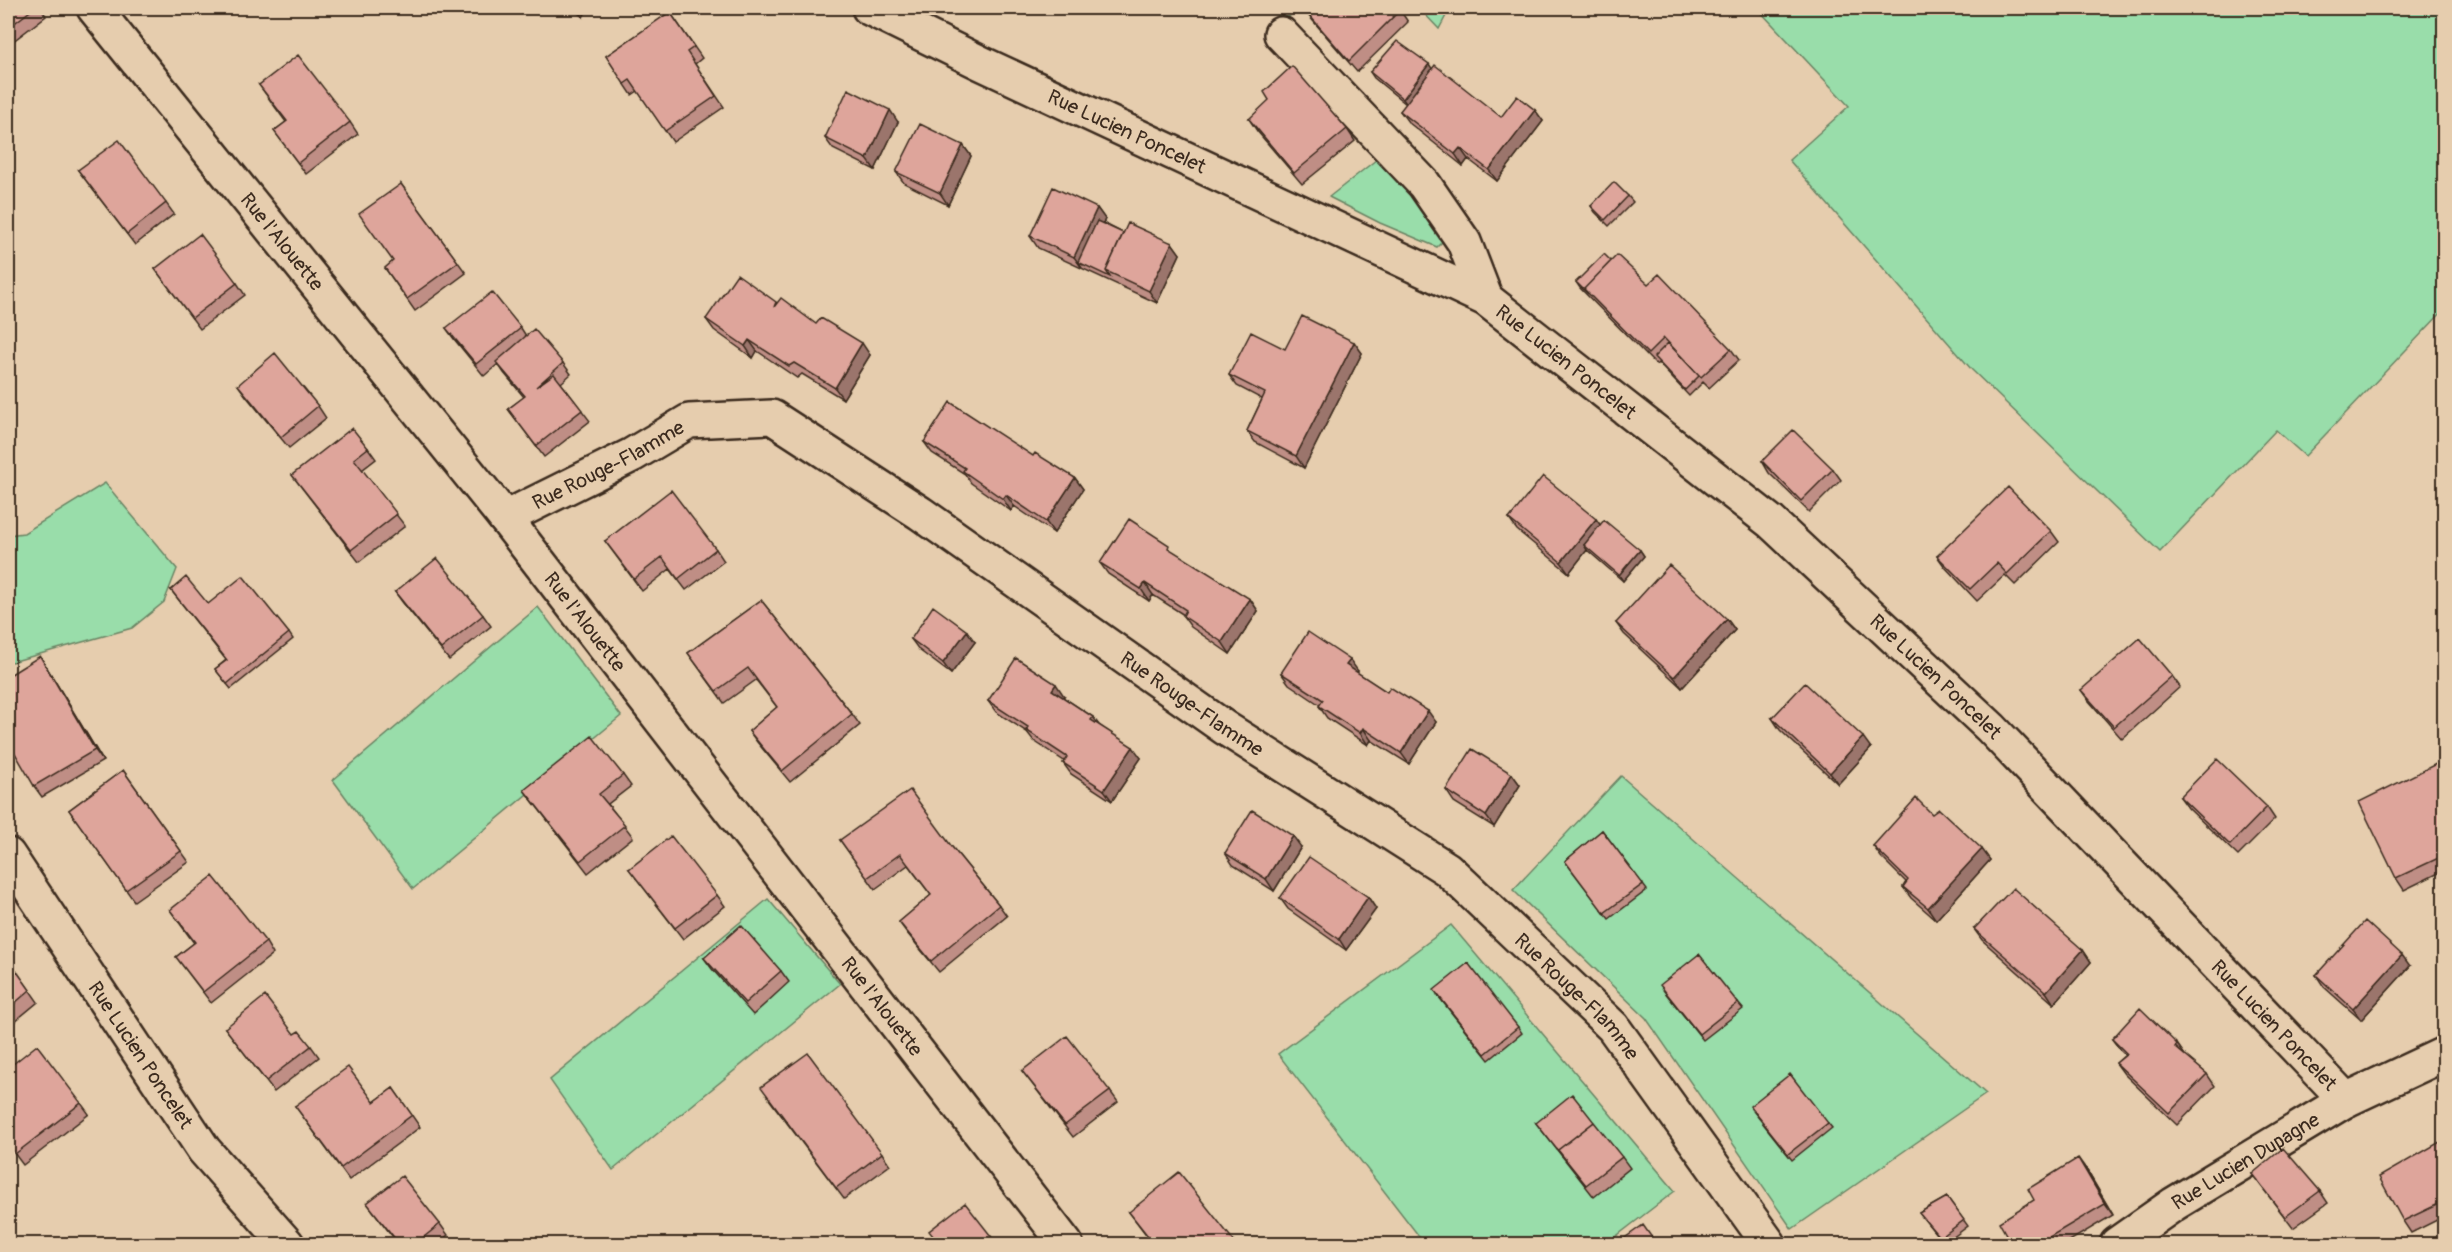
<svg xmlns="http://www.w3.org/2000/svg" width="2452" height="1252" viewBox="0 0 2452 1252" font-family="Pangolin,sans-serif">
<style>
.green{fill:#9da;stroke:#6a8464;stroke-width:1.5}
.lines{fill:none;stroke-linecap:round;stroke-linejoin:round}
.minor-casing{stroke:#3b2a1e;stroke-width:38}
.minor{stroke:#e6cdae;stroke-width:33}
.wall{fill:#bf8e85;stroke:#3b2a1e;stroke-width:1.5}
.shaded-wall{fill:#9b746c;stroke:#3b2a1e;stroke-width:1.5}
.building{fill:#dea59b;stroke:#3b2a1e;stroke-width:1.5}
.labels{text-anchor:middle;stroke-width:5;stroke-linejoin:round;paint-order:stroke}
.street-label{font-size:20px;fill:#3b2a1e;stroke:#e6cdae}
</style>
<rect width="100%" height="100%" fill="#e6cdae"/>
<filter id="ink" filterUnits="userSpaceOnUse"><feTurbulence type="fractalNoise" baseFrequency=".0167" numOctaves="2"/><feDisplacementMap in="SourceGraphic" scale="12" xChannelSelector="R" yChannelSelector="G"/><feConvolveMatrix kernelMatrix="1 2 1 2 8 2 1 2 1" color-interpolation-filters="sRGB"/></filter>
<g filter="url(#ink)">
<path class="green" d="M1272 8H1300L1283 21Z
M1419 8H1450L1439 29Z
M1757 8H2444V310L2305 456 2276 430 2160 552 1972 370 1789 160 1849 106Z
M1381 156 1441 225 1443 241 1437 247 1380 223 1329 197Z
M105 483 177 569 164 602 132 628 8 663V535L24 533Z
M538 607 621 716 413 889 333 780Z
M1621 776 1986 1094 1792 1229 1646 1018 1513 890Z
M768 899 840 984 613 1170 550 1080Z
M1451 925 1675 1191 1606 1244H1425L1278 1054Z"/>
<g class="lines">
<g class="minor-casing">
<g id="minor">
<path id="s1" d="M94 8 505 518 1066 1244"/>
<path id="s2" d="M869 8 981 63 1486 299 1771 522 1991 728 2346 1100"/>
<path d="M1281 34 1424 184 1464 242 1486 299"/>
<path id="s3" d="M505 518 632 455 689 421 772 417 920 513 1225 728 1447 869 1613 1027 1769 1244"/>
<path id="s4" d="M8 855 204 1150 287 1244"/>
<path id="s5" d="M2117 1244 2174 1204 2346 1100 2444 1054"/>
</g>
</g>
<use href="#minor" class="minor"/>
</g>
<path class="wall" d="M8 8H41L46 16 8 45Z
M571 8H588L583 17Z
M1303 8 1400 10 1408 22 1357 72 1308 15Z
M670 12 702 58 695 64 724 107 673 142 638 91 632 95 606 56Z
M1432 69 1501 117 1535 110 1543 121 1497 181 1468 159 1463 166 1408 122 1400 111 1406 104 1374 78 1370 72Z
M259 85 350 122 358 134 306 174 274 131 286 122Z
M1249 119 1347 129 1355 141 1302 184 1257 131Z
M898 122 875 170 833 149 825 138Z
M963 145 971 156 948 205 904 183 896 172Z
M78 170 166 203 174 214 135 245Z
M401 184 466 273 415 311 385 268 393 261Z
M1628 196 1633 202 1609 226 1595 212 1591 206Z
M1097 208 1105 219 1103 223 1123 233 1172 243 1180 254 1157 303 1038 248 1030 236Z
M8 257 13 265 8 269Z
M1611 261 1648 284 1731 349 1739 360 1709 388 1703 382 1689 396 1658 363 1656 365 1580 288 1576 282Z
M155 269 237 283 245 295 200 329Z
M777 303 870 355 843 399 802 374 797 378 757 351 753 358 714 330 706 319Z
M446 328H521L526 336 563 363 571 374 561 383 590 421 544 457 508 409 524 397 504 373 498 364 484 376 454 339Z
M1354 342 1362 353 1304 468 1255 442 1247 431 1262 399 1237 386 1229 375 1285 349Z
M238 385 318 406 326 418 289 448 246 396Z
M924 442 1033 456 1075 478 1083 489 1054 533 1014 506 1011 511 971 483 965 474 932 453Z
M368 448 376 459 362 470 405 526 359 562 292 475Z
M1762 461 1833 469 1841 480 1809 512 1769 473Z
M1509 519H1596L1600 525 1640 550 1644 556 1623 581 1587 550 1569 573 1517 530Z
M2051 531 2059 542 2015 585 2005 575 1977 601 1945 567 1937 556Z
M605 541 716 549 724 561 686 590 670 569 642 591Z
M1100 563 1250 599 1258 611 1230 654 1191 627 1183 616 1184 615 1153 595 1149 601 1108 574Z
M171 590 289 633 293 639 231 689 215 669 226 660Z
M395 592 483 615 491 626 449 660 403 603Z
M761 600 852 714 860 725 790 782 757 742 749 731 777 707 756 680 724 703 688 653Z
M1727 619 1735 630 1682 688 1624 634 1616 623Z
M911 639 975 642 951 674 919 650Z
M47 668 103 761 42 797 34 786Z
M1358 671 1357 673 1387 692 1436 722 1409 764 1371 740 1368 745 1327 718 1319 706 1320 705 1289 684 1281 673Z
M2172 676 2180 687 2122 739 2089 701 2081 690Z
M1064 696 1063 697 1093 717 1099 725 1141 758 1112 801 1071 774 1063 763 1064 761 1034 741 1027 732 996 712 988 701Z
M1772 718 1871 748 1838 784 1780 730Z
M2440 762 2445 768V870L2404 890 2396 878Z
M123 770 189 862 134 901 69 810Z
M1512 774 1520 785 1494 827 1454 802 1446 790Z
M623 775 631 786 608 804 633 837 588 873 524 790Z
M2180 797 2267 807 2275 819 2238 856 2188 808Z
M1932 814 1990 860 1936 920 1911 898 1903 887 1906 882 1881 857 1873 846Z
M1602 830 1647 890 1609 919 1565 861Z
M840 840 952 847 999 905 1007 916 939 972 907 933 899 922 931 895 908 865 875 889Z
M1301 847 1274 891 1233 865 1225 853Z
M629 869 717 895 725 906 683 939Z
M1368 897 1376 909 1346 950 1288 909 1280 898Z
M170 910 266 942 273 954 211 1003 176 957 194 943Z
M1974 929 2083 950 2091 962 2054 1004 1982 940Z
M704 958 781 971 789 982 753 1015 712 969Z
M8 959 38 1002 8 1027Z
M2410 966 2361 1020 2324 987 2316 975Z
M1664 991 1738 1003 1743 1009 1703 1040Z
M1438 996 1518 1027 1522 1033 1489 1060Z
M225 1028 294 1034 311 1046 319 1057 274 1092Z
M2112 1039 2177 1044 2185 1056 2207 1074 2215 1086 2177 1125 2124 1074 2116 1063 2125 1055 2120 1050Z
M8 1068 81 1103 89 1114 23 1165 8 1145Z
M1022 1071 1110 1091 1118 1102 1073 1137Z
M393 1088 420 1127 349 1180 295 1106 374 1102Z
M769 1099 882 1153 890 1165 844 1199Z
M1754 1112 1828 1123 1832 1128 1792 1160Z
M1536 1123 1622 1157 1630 1168 1594 1197Z
M2445 1139V1216L2411 1233 2403 1221Z
M2086 1169 2113 1215 2063 1245H2012Z
M2252 1174 2320 1191 2328 1203 2293 1228Z
M1947 1197 1968 1226 1944 1244 1919 1213Z
M367 1203 440 1224 448 1235 436 1245H399Z
M1129 1212 1237 1245H1154Z"/>
<path class="shaded-wall" d="M577 8H588L583 17Z
M1429 64 1433 70 1407 105 1403 99Z
M890 110 898 122 875 170 867 159Z
M1535 110 1543 121 1497 181 1489 170Z
M963 145 971 156 948 205 940 193Z
M1460 148 1468 159 1463 166 1455 154Z
M1097 208 1105 219 1083 265 1078 262 1082 268 1074 257Z
M1172 243 1180 254 1157 303 1149 291Z
M749 340 757 351 753 358 745 346Z
M1354 342 1362 353 1304 468 1296 456Z
M862 343 870 355 843 399 835 388Z
M1075 478 1083 489 1054 533 1046 522Z
M1006 495 1014 506 1011 511 1003 499Z
M1596 519 1604 530 1584 545 1587 550 1569 573 1561 562Z
M1640 550 1644 556 1623 581 1619 575Z
M1145 583 1153 595 1149 601 1141 589Z
M1250 599 1258 611 1230 654 1222 642Z
M1727 619 1735 630 1682 688 1674 677Z
M967 631 975 642 951 674 943 663Z
M40 656 47 668 103 761 95 750Z
M1350 660 1358 671 1354 677 1346 665Z
M1056 684 1064 696 1060 701 1052 690Z
M1428 711 1436 722 1409 764 1401 753Z
M1363 728 1371 740 1368 745 1360 733Z
M1863 737 1871 748 1838 784 1830 773Z
M1133 747 1141 758 1112 801 1104 790Z
M1512 774 1520 785 1494 827 1486 816Z
M1293 836 1301 847 1274 891 1266 879Z
M1982 849 1990 860 1936 920 1928 908Z
M1368 897 1376 909 1346 950 1339 939Z
M2083 950 2091 962 2054 1004 2046 992Z
M2402 955 2410 966 2361 1020 2353 1009Z
M2177 1044 2185 1055 2183 1059 2175 1047Z
M2078 1158 2086 1169 2113 1215 2105 1204Z"/>
<path class="building" d="M8 8H34L8 28Z
M1303 8H1397L1400 10 1349 61Z
M670 12 694 47 687 52 716 96 665 131 630 80 624 84 606 56Z
M1397 41 1429 64 1403 99 1370 72Z
M298 55 350 122 298 163 274 131 287 121 259 85Z
M1435 65 1501 117 1517 96 1535 110 1489 170 1460 148 1455 154 1400 111Z
M1292 66 1347 129 1294 173 1249 119 1269 100 1264 92Z
M848 89 890 110 867 159 825 138Z
M920 124 963 145 940 193 896 172Z
M119 140 166 203 127 234 78 170Z
M1614 182 1628 196 1605 220 1591 206Z
M401 184 458 262 407 299 385 268 393 261 359 214Z
M1053 187 1097 208 1074 257 1030 236Z
M1097 221 1123 233 1106 271 1110 277 1078 262Z
M1128 223 1172 243 1149 291 1106 271Z
M200 234 237 283 192 318 155 269Z
M1604 254 1611 261 1584 289 1588 294 1576 282Z
M1617 255 1648 284 1659 274 1731 349 1701 377 1664 338 1648 354 1584 289Z
M737 274 776 302 774 307 781 298 816 324 821 318 862 343 835 388 794 363 789 366 749 340 745 346 706 319Z
M492 292 521 328 476 364 446 328Z
M1302 316 1354 342 1296 456 1247 431 1265 393 1229 375 1251 332 1285 349Z
M534 329 563 363 536 387 554 374 582 410 536 446 508 409 525 396 496 362Z
M1668 343 1699 376 1685 390 1654 357Z
M275 353 318 406 281 437 238 385Z
M950 402 1033 456 1035 453 1075 478 1046 522 1006 495 1003 499 963 471 965 468 924 442Z
M352 428 368 448 354 459 397 514 351 550 292 475Z
M1793 430 1833 469 1801 501 1762 461Z
M1543 476 1596 519 1561 562 1509 519Z
M2008 487 2051 531 2007 574 1997 563 1970 589 1937 556Z
M671 490 716 549 678 579 662 557 634 579 605 541Z
M1129 519 1169 545 1168 548 1250 599 1222 642 1183 616 1186 610 1145 583 1141 589 1100 563Z
M1604 520 1640 550 1619 575 1584 545Z
M437 558 483 615 441 649 395 592Z
M1669 565 1727 619 1674 677 1616 623Z
M243 576 289 633 227 684 215 669 227 660 171 590 186 577 208 604Z
M761 600 852 714 782 771 749 731 777 707 748 668 716 691 688 653Z
M933 606 967 631 943 663 911 639Z
M1308 632 1350 660 1346 665 1387 692 1390 687 1428 711 1401 753 1363 728 1360 733 1319 706 1323 700 1281 673Z
M2140 638 2172 676 2114 727 2081 690Z
M40 656 95 750 34 786 8 741V676Z
M1016 658 1056 684 1052 690 1093 717 1091 720 1133 747 1104 790 1063 763 1067 757 1026 730 1028 727 988 701Z
M1805 683 1863 737 1830 773 1772 718Z
M592 736 623 775 599 794 625 825 580 861 524 790Z
M1472 749 1512 774 1486 816 1446 790Z
M2217 759 2267 807 2230 845 2180 797Z
M2440 762 2445 771V855L2396 878 2359 802Z
M123 770 181 851 126 890 69 810Z
M910 790 952 847 999 905 931 961 899 922 931 895 900 854 867 878 840 840Z
M1916 798 1932 814 1939 809 1982 849 1928 908 1903 887 1908 880 1873 846Z
M1252 810 1293 836 1266 879 1225 853Z
M1602 830 1643 884 1604 913 1565 861Z
M671 836 717 895 675 928 629 869Z
M1309 857 1368 897 1339 939 1280 898Z
M213 876 266 942 203 992 176 957 195 942 170 910Z
M2013 888 2083 950 2046 992 1974 929Z
M2365 921 2402 955 2353 1009 2316 975Z
M741 925 781 971 745 1003 704 958Z
M1699 954 1738 1003 1699 1034 1660 985Z
M8 959 30 990 8 1009Z
M1468 963 1518 1027 1485 1054 1434 990Z
M265 996 294 1034 299 1031 311 1046 266 1081 225 1028Z
M2140 1008 2177 1044 2175 1047 2207 1074 2169 1113 2116 1063 2127 1054 2112 1039Z
M1067 1036 1110 1091 1065 1125 1022 1071Z
M37 1045 81 1103 15 1154 8 1144V1068Z
M808 1053 882 1153 836 1188 761 1087Z
M348 1067 374 1102 393 1088 412 1115 341 1168 295 1106Z
M1790 1074 1828 1123 1788 1154 1750 1106Z
M1572 1094 1594 1122 1558 1150 1562 1156 1536 1123Z
M1594 1122 1622 1157 1586 1185 1558 1150Z
M2445 1139V1201L2403 1221 2379 1177Z
M2283 1148 2320 1191 2285 1217 2252 1174Z
M2078 1158 2105 1204 2036 1245H2012L1999 1222 2034 1200 2028 1189Z
M1179 1172 1237 1245H1155L1129 1212Z
M402 1176 440 1224 414 1245H400L367 1203Z
M1947 1197 1964 1220 1940 1238 1919 1213Z
M965 1203 998 1245H940L929 1231Z
M1643 1225 1657 1245H1615Z"/>
</g>
<g class="labels">
<g class="street-label">
<text dy="7" stroke="none"><textPath href="#s2" startOffset="286">Rue Lucien Poncelet</textPath></text>
<text dy="7" stroke="none"><textPath href="#s1" startOffset="300">Rue l'Alouette</textPath></text>
<text dy="7" stroke="none"><textPath href="#s2" startOffset="784">Rue Lucien Poncelet</textPath></text>
<text dy="7" stroke="none"><textPath href="#s3" startOffset="116">Rue Rouge-Flamme</textPath></text>
<text dy="7" stroke="none"><textPath href="#s1" startOffset="786">Rue l'Alouette</textPath></text>
<text dy="7" stroke="none"><textPath href="#s2" startOffset="1270">Rue Lucien Poncelet</textPath></text>
<text dy="7" stroke="none"><textPath href="#s3" startOffset="800">Rue Rouge-Flamme</textPath></text>
<text dy="7" stroke="none"><textPath href="#s3" startOffset="1286">Rue Rouge-Flamme</textPath></text>
<text dy="7" stroke="none"><textPath href="#s1" startOffset="1272">Rue l'Alouette</textPath></text>
<text dy="7" stroke="none"><textPath href="#s2" startOffset="1756">Rue Lucien Poncelet</textPath></text>
<text dy="7" stroke="none"><textPath href="#s4" startOffset="240">Rue Lucien Poncelet</textPath></text>
<text dy="7" stroke="none"><textPath href="#s5" startOffset="153">Rue Lucien Dupagne</textPath></text>
</g>
</g>
<rect width="2452" height="1252" fill="none" stroke="#e6cdae" stroke-width="30"/>
<rect x="15" y="15" width="2422" height="1222" fill="none" stroke="#3b2a1e" stroke-width="2" filter="url(#ink)"/>
</svg>
